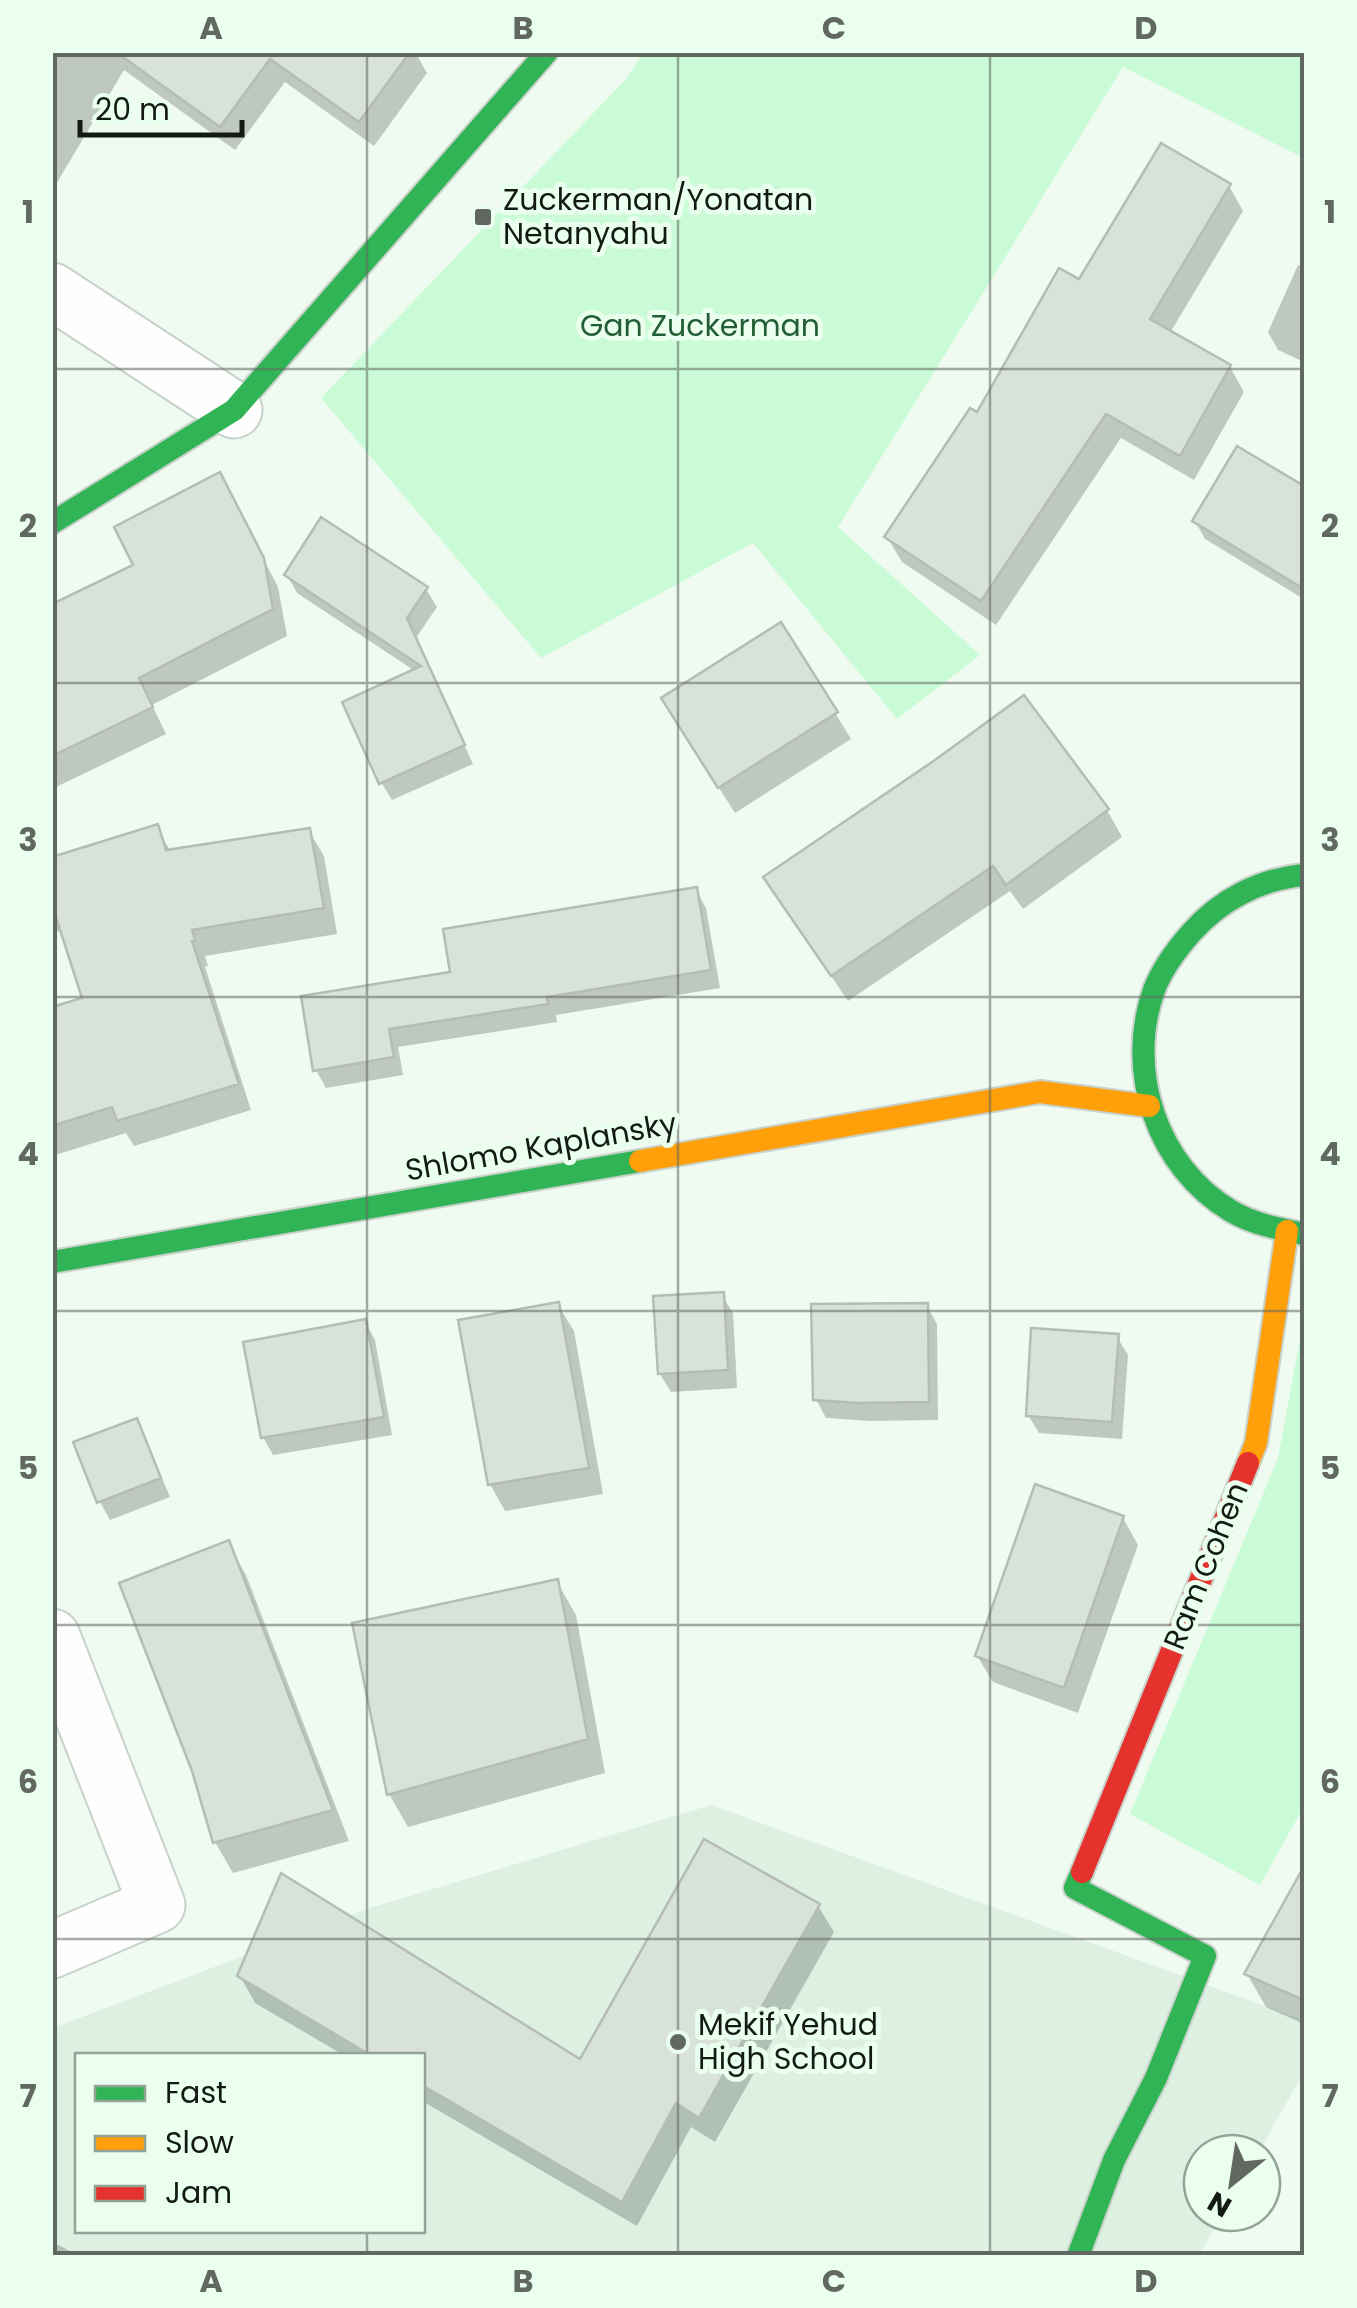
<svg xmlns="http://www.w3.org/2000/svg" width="1357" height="2308" viewBox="0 0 1357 2308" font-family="Poppins,sans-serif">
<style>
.built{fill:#def0e1;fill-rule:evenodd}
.green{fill:#c9fcd6}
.shadow{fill:#0003}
.building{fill:#d8e2da;stroke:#b4bcb6;stroke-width:2.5}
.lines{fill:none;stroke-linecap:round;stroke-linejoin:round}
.street-casing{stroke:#c8d1ca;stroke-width:59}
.fast-casing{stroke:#c8d1ca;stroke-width:26}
.slow-casing{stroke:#c8d1ca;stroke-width:26}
.jam-casing{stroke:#c8d1ca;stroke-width:26}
.street{stroke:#fdfefd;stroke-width:55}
.fast{stroke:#30b455;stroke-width:22}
.slow{stroke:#ff9f0a;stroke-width:22}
.jam{stroke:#e5322d;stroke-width:22}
.grid{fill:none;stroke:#606861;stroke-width:2.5;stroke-opacity:0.55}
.poi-dot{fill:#606861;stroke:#eaffee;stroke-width:4}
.labels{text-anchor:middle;stroke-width:10;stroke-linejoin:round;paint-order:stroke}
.poi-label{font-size:30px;fill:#131a14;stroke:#eaffee;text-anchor:start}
.park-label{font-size:30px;fill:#225d36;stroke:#eaffee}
.street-label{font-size:30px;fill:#131a14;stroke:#eaffee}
.neatline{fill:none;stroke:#606861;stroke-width:4}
.grid-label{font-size:32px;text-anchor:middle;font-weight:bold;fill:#606861}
</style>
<rect width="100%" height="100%" fill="#effaf1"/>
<path class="built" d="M711 1805 1304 2020V2072L1258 2153H1202V2213H1224L1199 2255 53 2256V2028L370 1908ZM78 2056H422V2230H78Z"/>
<path class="green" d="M644 52 1304 53V158L1123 67 838 527 980 655 897 719 753 543 541 658 321 398 626 79Z
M1304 1318V1806L1260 1885 1130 1814 1278 1458Z"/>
<path class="shadow" d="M52 52H415L427 73 374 146 285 82 235 150 124 70 52 191Z
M1229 186 1243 211 1170 333 1230 367 1244 392 1194 480 1121 438 996 625 902 562 887 537 1080 282Z
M1298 265 1304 268V362L1278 350 1268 332Z
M1238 450 1304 489V594L1302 598 1205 539 1195 521Z
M234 502 278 587 287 636 152 705 166 734 52 789V607L137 566Z
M287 575 426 589 437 607 416 638 473 764 392 800 381 782 415 671 297 593Z
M781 625 851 739 735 813 679 725Z
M1107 810 1122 837 1023 909 1010 891 848 1001 782 904 766 878Z
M156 827 171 852 309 831 324 856 337 934 205 956 208 966 205 967 251 1110 134 1146 126 1133 52 1156V1009L85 999 63 930 52 933V860Z
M696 890 706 908 720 988 556 1015 557 1022 398 1047 403 1075 326 1088 316 1070 453 974Z
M722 1295 733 1313 737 1388 671 1392 660 1374Z
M558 1305 574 1331 603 1494 505 1511 490 1484Z
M927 1306 937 1324 938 1420 870 1421 826 1418 816 1399Z
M365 1322 375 1340 392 1435 273 1455 263 1437Z
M1117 1337 1128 1355 1122 1439 1039 1433 1028 1415Z
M136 1421 146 1439 170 1497 110 1520 100 1502Z
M1123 1518 1138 1545 1078 1713 993 1682 977 1656Z
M228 1544 246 1575 349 1841 233 1873 215 1842Z
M557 1582 576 1615 605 1773 408 1827 389 1794Z
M1304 1871V2024L1266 2007 1247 1974Z
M818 1906 834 1932 715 2142 691 2127 637 2226 422 2101V2056H345L255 2003 240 1976 581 2063Z
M52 2242 80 2256H52Z"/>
<path class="building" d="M116 52H410L359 122 270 59 220 127Z
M1161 143 1231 184 1150 319 1231 365 1180 456 1106 414 981 601 884 537 970 408 977 412 1059 268 1079 279Z
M1237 446 1304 486V589L1192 521Z
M220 472 264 558 273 609 139 678 153 707 52 756V604L133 565 114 527Z
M321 517 428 587 407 618 465 745 379 784 342 702 421 666 284 575Z
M781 622 838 712 718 788 661 698Z
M1024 695 1109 809 1006 885 993 866 831 976 763 877 935 760Z
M158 824 166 850 310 828 324 908 192 930 195 940 192 941 239 1084 117 1121 112 1107 52 1126V1007L82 998 52 905V857Z
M697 887 711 970 547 997 548 1004 389 1029 394 1057 313 1071 301 996 450 972 443 929Z
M724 1292 728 1370 658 1374 653 1296Z
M559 1302 589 1468 488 1485 458 1320Z
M928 1303 929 1402 859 1403 813 1400 811 1304Z
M366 1319 384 1417 261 1438 243 1342Z
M1031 1328 1119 1334 1112 1422 1026 1416Z
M137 1418 161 1478 97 1503 73 1442Z
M1035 1484 1124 1516 1064 1688 975 1656Z
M229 1540 333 1810 213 1843 192 1771 119 1583Z
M558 1579 588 1739 387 1795 352 1623Z
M704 1839 820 1904 699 2118 676 2103 622 2202 422 2085V2056H372L237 1976 281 1873 580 2059Z
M1304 1866V2000L1244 1974Z"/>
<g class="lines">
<g class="street-casing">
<path id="street" d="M52 291 234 410
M52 1637 157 1905 52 1950"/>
</g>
<g class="fast-casing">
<path id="fast" d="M52 523 234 410 547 52
M1304 875C1260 879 1220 900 1191 933 1176 950 1162 969 1154 990 1125 1071 1157 1167 1231 1211 1253 1224 1279 1229 1304 1234
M52 1262 640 1161
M1078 2256 1114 2160 1156 2078 1205 1956 1075 1888 1082 1872"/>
</g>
<g class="slow-casing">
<path id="slow" d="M640 1161 1040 1092 1149 1106
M1248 1463 1256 1443 1287 1231"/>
</g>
<g class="jam-casing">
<path id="jam" d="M1082 1872 1248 1463"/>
</g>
<use href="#street" class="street"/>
<use href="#fast" class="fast"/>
<use href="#slow" class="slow"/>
<use href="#jam" class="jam"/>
</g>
<path class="grid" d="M367 52V2056M678 52V2256M990 52V2256M52 369H1304M52 683H1304M52 997H1304M52 1311H1304M52 1625H1304M52 1939H1304M367 2230V2256"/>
<g class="poi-dot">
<rect x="473" y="207" width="20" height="20" rx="5"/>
<circle cx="678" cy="2042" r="10"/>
</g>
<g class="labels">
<g class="poi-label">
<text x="503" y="210">Zuckerman/Yonatan<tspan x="503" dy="34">Netanyahu</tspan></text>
<text x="698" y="2035">Mekif Yehud<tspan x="698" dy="34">High School</tspan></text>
</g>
<g class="park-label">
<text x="700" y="336">Gan Zuckerman</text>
</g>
<g class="street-label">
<text transform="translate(541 1147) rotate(-10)" y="10">Shlomo Kaplansky</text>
<text transform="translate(1206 1566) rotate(-68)" y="10">Ram Cohen</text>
</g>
</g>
<rect width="1357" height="2308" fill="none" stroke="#eaffee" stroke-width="110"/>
<rect x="75" y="2053" width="350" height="180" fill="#eaffee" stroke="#94a397" stroke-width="2.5"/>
<rect x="95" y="2086" width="50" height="15" fill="#30b455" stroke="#94a397" stroke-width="2.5"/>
<text x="165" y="2103" font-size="30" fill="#131a14">Fast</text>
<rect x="95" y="2136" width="50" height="15" fill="#ff9f0a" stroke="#94a397" stroke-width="2.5"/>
<text x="165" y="2153" font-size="30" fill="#131a14">Slow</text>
<rect x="95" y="2186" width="50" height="15" fill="#e5322d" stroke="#94a397" stroke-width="2.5"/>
<text x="165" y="2203" font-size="30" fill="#131a14">Jam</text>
<g transform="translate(1232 2183) rotate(210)"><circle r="48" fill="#eaffee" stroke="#94a397" stroke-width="2.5"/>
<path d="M0-8L18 38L0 25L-18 38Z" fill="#606861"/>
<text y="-15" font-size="28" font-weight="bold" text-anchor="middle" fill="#131a14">N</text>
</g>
<path d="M80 120v15h162v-15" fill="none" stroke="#131a14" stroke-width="5"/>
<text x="95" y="120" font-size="30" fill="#131a14" stroke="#eaffee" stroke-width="8" paint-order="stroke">20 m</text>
<rect x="55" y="55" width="1247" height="2198" class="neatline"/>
<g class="grid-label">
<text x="211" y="39">A</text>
<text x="523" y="39">B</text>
<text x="834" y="39">C</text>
<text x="1146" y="39">D</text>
<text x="28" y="223">1</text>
<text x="1330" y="223">1</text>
<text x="28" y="537">2</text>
<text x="1330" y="537">2</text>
<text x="28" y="851">3</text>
<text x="1330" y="851">3</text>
<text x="28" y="1165">4</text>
<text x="1330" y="1165">4</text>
<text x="28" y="1479">5</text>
<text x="1330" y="1479">5</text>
<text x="28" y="1793">6</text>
<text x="1330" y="1793">6</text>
<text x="28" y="2107">7</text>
<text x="1330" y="2107">7</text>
<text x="211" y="2292">A</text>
<text x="523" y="2292">B</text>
<text x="834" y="2292">C</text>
<text x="1146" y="2292">D</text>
</g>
</svg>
